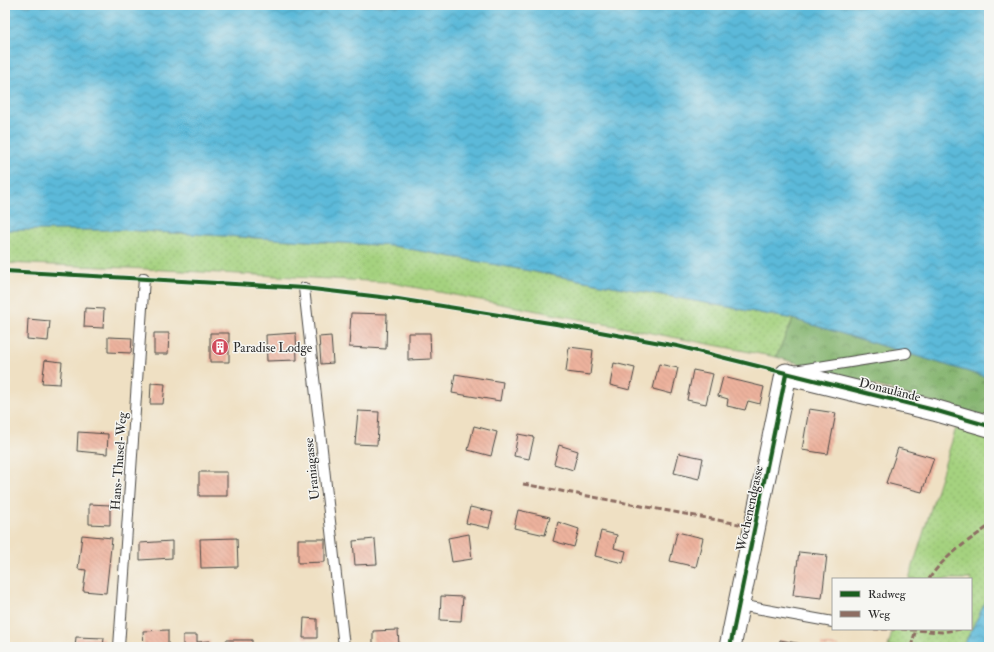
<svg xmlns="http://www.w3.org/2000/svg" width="994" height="652" viewBox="0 0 994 652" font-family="'IM FELL Double Pica',serif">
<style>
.grass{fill:url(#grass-dots);stroke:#687e55}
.forest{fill:url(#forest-crowns);stroke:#58704c}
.water{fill:url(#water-waves);stroke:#437282}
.building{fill:url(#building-back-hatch)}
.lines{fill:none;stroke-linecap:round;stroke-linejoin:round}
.service-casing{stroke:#484642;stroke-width:12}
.minor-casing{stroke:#484642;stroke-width:23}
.service{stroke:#fff;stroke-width:10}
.minor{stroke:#fff;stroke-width:21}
.quiet{stroke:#8d6e63;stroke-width:3;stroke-dasharray:6 3;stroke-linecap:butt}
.cycleway-casing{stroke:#f6f6f2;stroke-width:6}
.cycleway{stroke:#1b5e20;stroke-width:4}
.labels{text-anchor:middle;stroke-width:3;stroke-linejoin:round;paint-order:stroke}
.poi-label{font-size:13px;fill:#2b2b2b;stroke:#f6f6f2;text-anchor:start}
.street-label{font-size:13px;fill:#2b2b2b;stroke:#f6f6f2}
</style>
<defs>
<pattern id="grass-dots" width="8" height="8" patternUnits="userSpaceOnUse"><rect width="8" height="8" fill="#a5d27f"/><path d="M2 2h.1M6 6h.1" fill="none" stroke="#8eb46e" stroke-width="1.8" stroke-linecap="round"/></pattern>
<pattern id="forest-crowns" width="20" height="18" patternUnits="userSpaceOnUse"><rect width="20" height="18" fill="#84b46e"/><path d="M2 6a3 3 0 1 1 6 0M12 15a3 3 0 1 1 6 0" fill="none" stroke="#6c935b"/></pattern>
<pattern id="water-waves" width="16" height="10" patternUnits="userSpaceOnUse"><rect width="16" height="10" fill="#5bb9d9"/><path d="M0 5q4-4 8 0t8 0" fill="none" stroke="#4b97b0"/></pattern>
<pattern id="building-back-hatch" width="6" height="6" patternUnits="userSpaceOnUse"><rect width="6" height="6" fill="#edb29d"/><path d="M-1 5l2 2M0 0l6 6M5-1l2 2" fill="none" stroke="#cb9987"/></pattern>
</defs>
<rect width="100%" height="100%" fill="#f6f6f2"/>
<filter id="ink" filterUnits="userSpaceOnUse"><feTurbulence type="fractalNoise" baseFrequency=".025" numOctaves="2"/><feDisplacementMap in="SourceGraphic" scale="8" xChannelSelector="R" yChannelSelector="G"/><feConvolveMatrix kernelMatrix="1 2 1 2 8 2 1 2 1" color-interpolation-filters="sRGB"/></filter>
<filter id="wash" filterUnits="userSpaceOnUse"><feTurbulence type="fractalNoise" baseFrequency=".012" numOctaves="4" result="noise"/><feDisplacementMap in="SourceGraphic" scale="16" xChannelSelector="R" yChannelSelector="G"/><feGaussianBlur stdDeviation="0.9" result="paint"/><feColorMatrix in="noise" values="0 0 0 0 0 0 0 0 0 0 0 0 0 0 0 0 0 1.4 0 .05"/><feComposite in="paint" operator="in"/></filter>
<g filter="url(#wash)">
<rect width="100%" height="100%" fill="#efe0c3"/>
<path class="grass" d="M5 230H123L393 246 793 319 776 357 387 282 128 268 5 263Z
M956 428 989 440V595L963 647H888L893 629H971V579H909Z"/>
<path class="forest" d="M793 319 989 378V418L776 357Z"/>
<path class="water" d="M5 5H989V378L793 319 393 246 123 230H5Z
M989 595V647H963Z"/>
<g id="blocks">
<path class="building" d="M85 308 104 309 103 328 84 327Z
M351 313 387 314 386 349 349 347Z
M28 319 50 321 48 341 27 339Z
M154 333H169L168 354H154Z
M210 333H229V362H210Z
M296 333 297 360 267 361 266 335Z
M408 333H430L431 359 408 360Z
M331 336 333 363 321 364 319 337Z
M108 337 132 338 131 353 108 352Z
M569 347 593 350 590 375 566 372Z
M45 360 62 362 60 384 42 383Z
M614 363 635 368 630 390 610 385Z
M659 364 678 368 672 394 653 389Z
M693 370 713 374 706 404 687 400Z
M455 374 503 382 500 401 452 393Z
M723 377 764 387 760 404 748 401 745 410 727 406 728 399 718 396Z
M151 383 165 384 163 404H150Z
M809 409 836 413 828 454 802 450Z
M358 411 379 412 377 445 355 444Z
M474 426 497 432 491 456 468 450Z
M78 432 108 434 107 454 77 451Z
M518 434 534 437 529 459 514 456Z
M559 445 578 451 573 470 554 464Z
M898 448 934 458 922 492 886 483Z
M679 453 703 458 699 479 674 473Z
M199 472H227V496H199Z
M89 504 110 505V525L89 524Z
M470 507 493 512 489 528 466 523Z
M518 510 550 517 545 535 514 528Z
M558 522 579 529 574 547 553 541Z
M601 531 617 535 614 548 626 551 623 563 595 556Z
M677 532 703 538 696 567 670 561Z
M469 534 472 559 452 562 448 538Z
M82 535 112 538 106 593 83 591 86 570 78 569Z
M237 538 238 567 201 568 200 539Z
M298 539H325V562L298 563Z
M375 539 377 564 355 565 353 541Z
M172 541V558L140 560V543Z
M799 552 827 555 822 598 793 595Z
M441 596 463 597 461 621 440 620Z
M304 618 317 619V638H303Z
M168 630V647H144L143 631Z
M398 630 399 647H373V631Z
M183 635H197V642L210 641V647H183Z
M76 637 104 638 103 647H75Z
M226 640H252V647H226Z
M780 640 802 644V647H779Z
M821 644 839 646V647H821Z"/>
</g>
</g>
<g filter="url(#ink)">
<use href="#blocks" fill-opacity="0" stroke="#484642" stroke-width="1"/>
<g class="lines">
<g class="service-casing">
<path id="service" d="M304 288 344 647
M794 371 906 353
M739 605 833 622
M119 647 144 278"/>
</g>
<g class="minor-casing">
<path id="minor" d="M730 647 786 374 934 410 989 426"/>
</g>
<use href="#service" class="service"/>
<use href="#minor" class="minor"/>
<path class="quiet" d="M523 484 755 527
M929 579C944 556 967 542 989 526
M873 629H895
M901 629 942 632 961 629
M911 647 916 629"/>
<g class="cycleway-casing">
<path id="cycleway" d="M5 271 304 288 398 299 556 324 677 346 934 410 989 426
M730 647 786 374"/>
</g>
<use href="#cycleway" class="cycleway"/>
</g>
</g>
<defs>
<g id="building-disc" transform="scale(0.9)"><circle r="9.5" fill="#d1495b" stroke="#f6f6f2"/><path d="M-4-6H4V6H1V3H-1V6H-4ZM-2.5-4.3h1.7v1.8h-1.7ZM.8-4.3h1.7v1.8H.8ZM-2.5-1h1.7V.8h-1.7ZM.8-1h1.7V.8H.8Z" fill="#fff"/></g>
</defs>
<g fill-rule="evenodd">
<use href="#building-disc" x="220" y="347"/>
</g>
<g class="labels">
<g class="poi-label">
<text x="233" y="352">Paradise Lodge</text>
</g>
<g class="street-label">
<text transform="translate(890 389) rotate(14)" y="5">Donaulände</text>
<text transform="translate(118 461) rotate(-86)" y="5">Hans-Thusel-Weg</text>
<text transform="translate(311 469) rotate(-96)" y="5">Uraniagasse</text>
<text transform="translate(749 508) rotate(-78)" y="5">Wochenendgasse</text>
</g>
</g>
<rect width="994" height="652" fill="none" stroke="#f6f6f2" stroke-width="20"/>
<rect x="832" y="578" width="140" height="52" fill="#f6f6f2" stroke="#a5a5a2"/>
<rect x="840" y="591" width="20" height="6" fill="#1b5e20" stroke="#a5a5a2"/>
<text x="868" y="598" font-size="12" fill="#2b2b2b">Radweg</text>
<rect x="840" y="611" width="20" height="6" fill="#8d6e63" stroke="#a5a5a2"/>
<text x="868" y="618" font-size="12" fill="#2b2b2b">Weg</text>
</svg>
